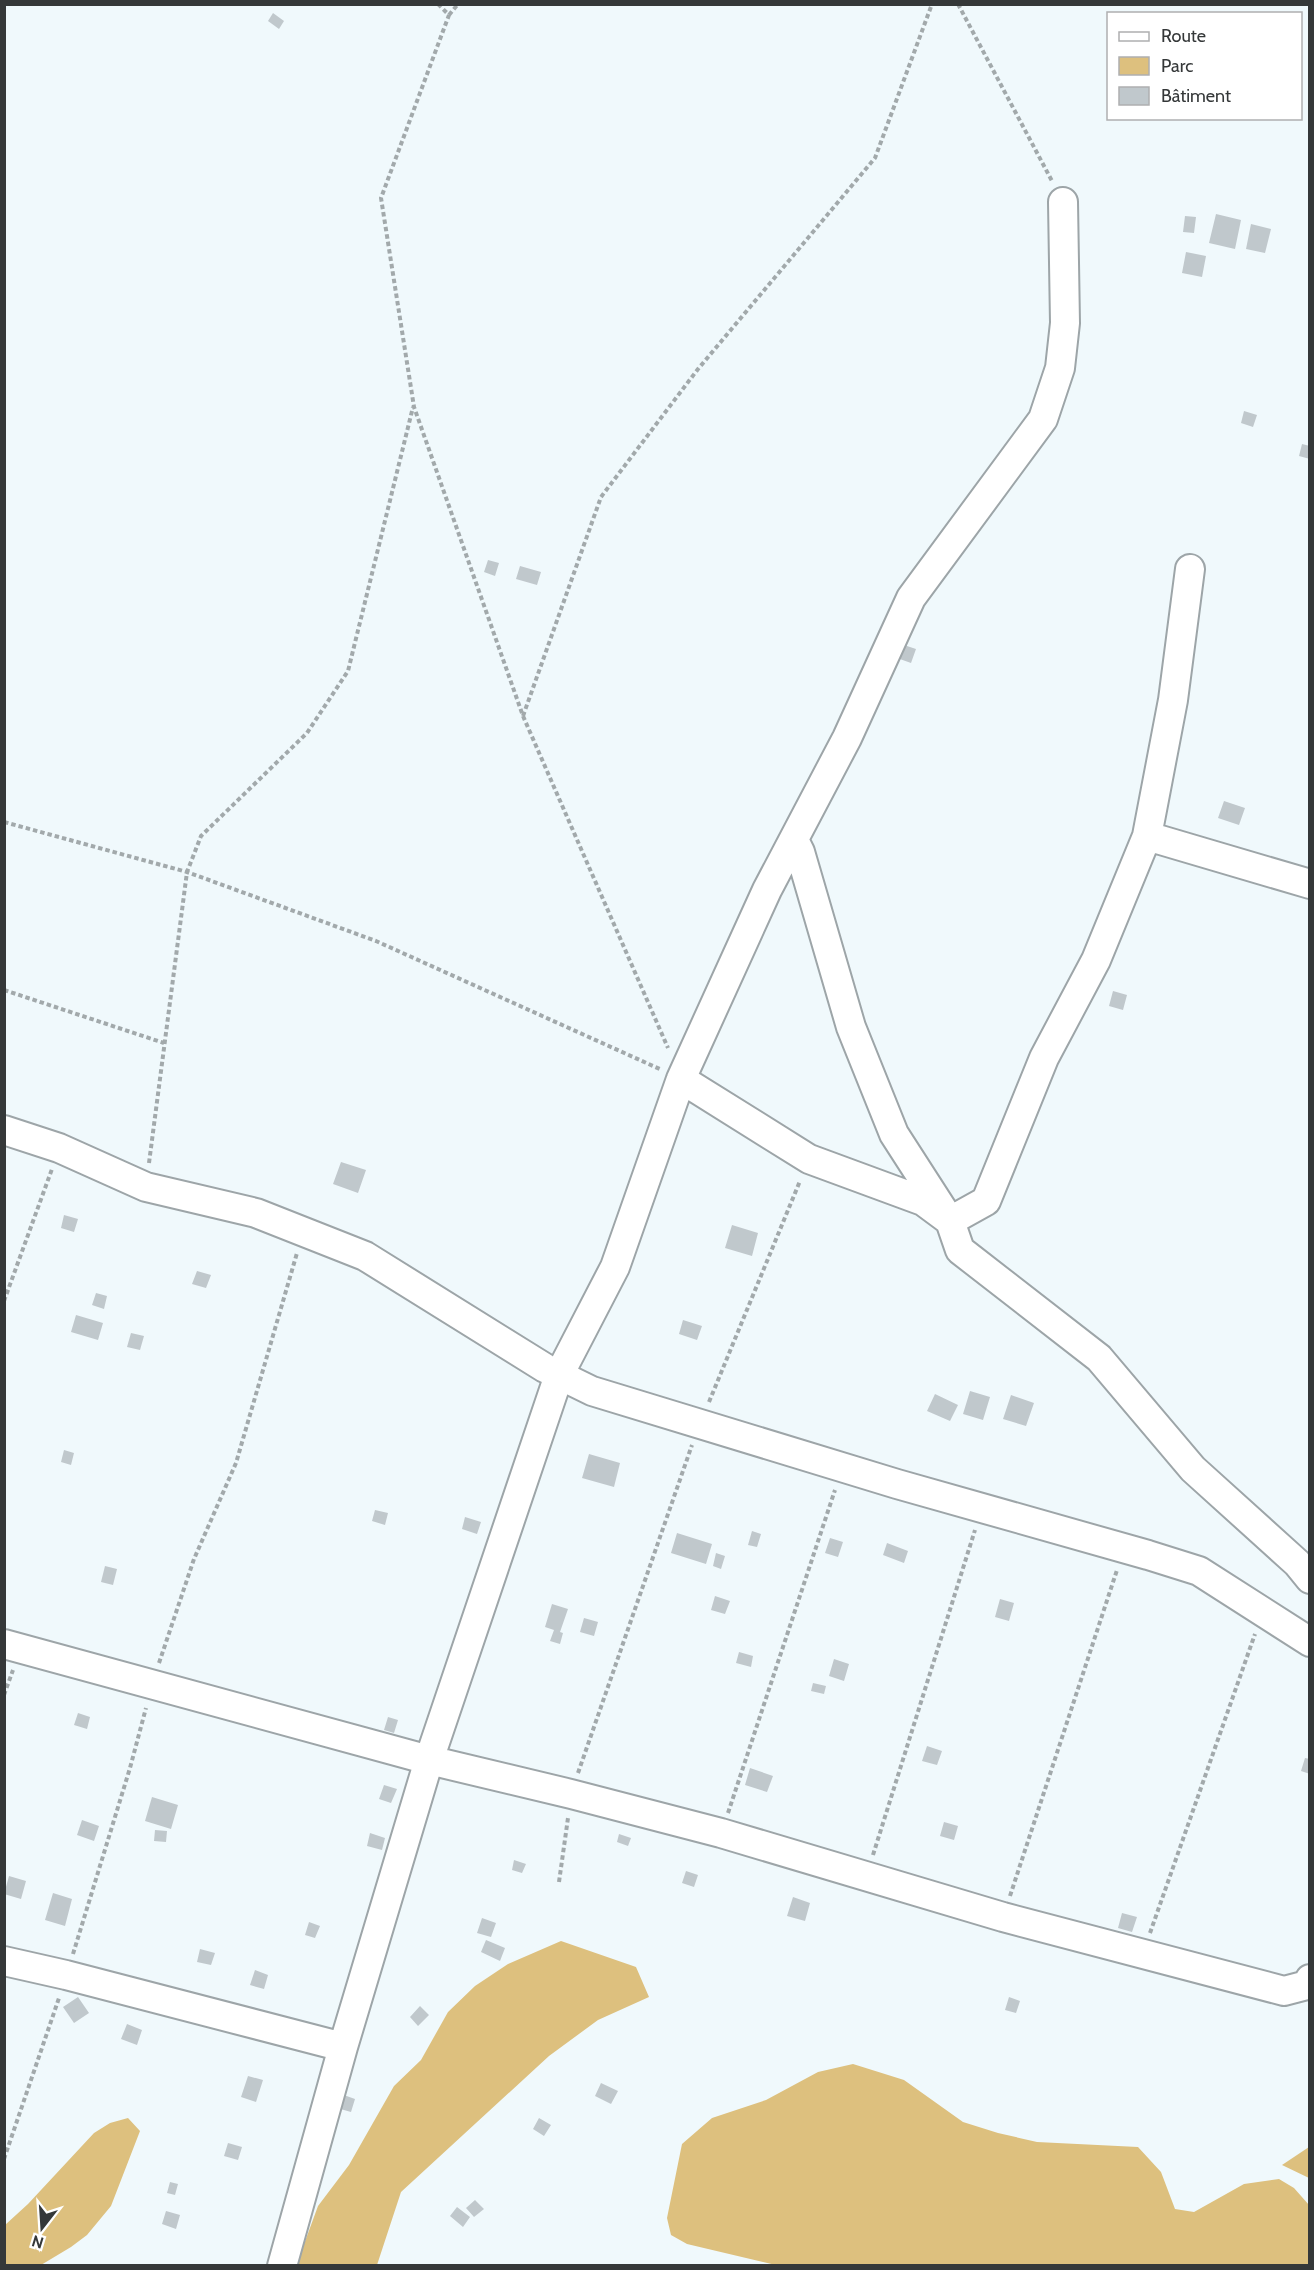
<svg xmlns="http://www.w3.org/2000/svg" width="1314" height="2270" viewBox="0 0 1314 2270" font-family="Cabin,sans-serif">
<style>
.green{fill:#ddc07e}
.building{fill:#c0c8cc}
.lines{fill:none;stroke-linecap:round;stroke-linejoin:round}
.minor-casing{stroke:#9da5a8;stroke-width:32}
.path{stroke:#a2a9ab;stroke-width:4;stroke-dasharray:4.5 3;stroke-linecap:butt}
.minor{stroke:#fff;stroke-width:28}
</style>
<rect width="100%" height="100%" fill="#f0f9fc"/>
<path class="green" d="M561 1941 636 1967 649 1997 598 2020 549 2056 401 2192 377 2265 296 2266 318 2206 349 2165 394 2086 421 2060 448 2012 475 1986 508 1964Z
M853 2064 904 2080 963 2122 998 2133 1037 2142 1138 2147 1161 2172 1175 2209 1194 2212 1244 2184 1279 2179 1294 2188 1309 2205V2265L780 2266 687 2244 671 2235 667 2218 682 2144 712 2118 766 2100 818 2072Z
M128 2118 140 2131 111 2206 87 2235 71 2247 41 2265H5V2225L28 2204 94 2133 110 2123Z
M1309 2147V2178L1282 2165Z"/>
<path class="building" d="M273 13 284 21 279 29 268 21Z
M1216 214 1241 220 1235 249 1209 243Z
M1185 216 1196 217 1194 233 1183 232Z
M1251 224 1271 229 1265 253 1246 249Z
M1186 252 1206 256 1202 277 1182 273Z
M1244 411 1257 415 1253 427 1241 423Z
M1302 444 1310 446V459L1299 456Z
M488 560 499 563 495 576 484 572Z
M520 566 541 572 537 585 516 579Z
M901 644 916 649 911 663 897 658Z
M1224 801 1245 808 1239 825 1218 818Z
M1113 991 1127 995 1123 1010 1109 1006Z
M341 1162 366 1170 358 1193 333 1184Z
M64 1215 78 1219 74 1232 61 1228Z
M732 1225 758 1233 752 1256 725 1248Z
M197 1271 211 1275 206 1288 192 1284Z
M96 1293 107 1296 104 1309 92 1305Z
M76 1315 103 1323 98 1340 71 1332Z
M683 1320 702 1326 697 1340 679 1334Z
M131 1333 144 1336 140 1350 127 1347Z
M970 1391 990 1397 983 1420 963 1414Z
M935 1394 958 1405 950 1421 927 1411Z
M1011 1395 1034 1403 1026 1426 1003 1419Z
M64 1450 74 1453 71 1465 61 1462Z
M589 1454 620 1463 614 1487 582 1478Z
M375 1510 388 1513 385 1525 372 1521Z
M465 1517 481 1522 477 1534 462 1529Z
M752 1531 761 1534 757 1547 748 1545Z
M677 1533 712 1544 706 1564 671 1553Z
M830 1538 843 1542 838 1557 825 1553Z
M887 1543 908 1551 904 1563 883 1555Z
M716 1553 725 1556 721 1569 713 1566Z
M105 1566 117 1569 113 1585 101 1582Z
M715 1596 730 1601 725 1614 711 1610Z
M1000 1599 1014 1603 1009 1621 995 1617Z
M552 1604 568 1609 560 1632 563 1633 560 1644 550 1641 554 1630 545 1627Z
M584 1618 598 1622 594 1636 580 1632Z
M739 1652 753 1656 751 1667 736 1663Z
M834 1659 849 1664 844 1681 829 1676Z
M813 1683 826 1686 824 1694 811 1691Z
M78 1713 90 1717 87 1729 74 1725Z
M388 1717 398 1720 394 1733 384 1730Z
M927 1746 942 1751 937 1765 922 1761Z
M1305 1758 1310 1759V1774L1301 1771Z
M750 1768 773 1776 767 1792 745 1785Z
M384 1785 397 1789 391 1803 379 1799Z
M152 1797 178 1805 171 1829 145 1821Z
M82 1820 99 1826 94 1841 77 1835Z
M944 1822 958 1826 954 1840 940 1836Z
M155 1830 167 1831 166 1842 154 1841Z
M370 1833 385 1838 382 1850 367 1846Z
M619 1834 631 1838 628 1846 617 1842Z
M514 1860 526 1864 522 1873 512 1870Z
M686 1871 698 1875 694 1887 682 1883Z
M9 1876 26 1881 21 1899 4 1894Z
M53 1893 72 1899 65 1926 45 1920Z
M793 1897 810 1903 805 1921 787 1916Z
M1122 1913 1137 1917 1132 1932 1118 1928Z
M482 1918 496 1923 491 1937 477 1933Z
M309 1922 320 1926 315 1938 305 1935Z
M486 1940 505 1948 500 1961 481 1952Z
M200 1949 215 1953 211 1965 197 1962Z
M255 1970 268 1975 264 1989 250 1985Z
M78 1997 89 2013 74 2023 63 2007Z
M1009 1997 1020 2001 1016 2013 1005 2010Z
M420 2006 429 2015 418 2026 410 2017Z
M127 2024 142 2030 137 2045 121 2039Z
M248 2076 263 2080 256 2102 241 2097Z
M601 2083 618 2091 611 2104 595 2096Z
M341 2094 355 2099 351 2112 337 2108Z
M539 2118 551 2125 544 2136 533 2129Z
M228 2143 242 2147 238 2160 224 2156Z
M170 2182 178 2184 175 2195 167 2193Z
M475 2200 484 2209 474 2217 466 2208Z
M457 2207 470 2217 463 2227 450 2216Z
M166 2211 180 2215 176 2229 162 2224Z"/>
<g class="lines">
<g class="minor-casing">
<path id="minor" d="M1147 836 1310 884
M794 840 800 852 851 1027 894 1134 950 1221 986 1201 1044 1058 1096 960 1147 836 1173 700 1190 569
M681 1079 809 1159 923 1201 950 1221 960 1250 1099 1358 1193 1469 1297 1563 1310 1579
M4 1130 59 1148 146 1187 256 1213 365 1256 545 1368 592 1391 897 1484 1148 1555 1199 1571 1310 1642
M4 1644 429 1760 571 1794 721 1833 1003 1917 1284 1991 1307 1985 1310 1979
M4 1961 66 1975 343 2047
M282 2266 343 2047 429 1760 559 1375 615 1267 681 1079 767 890 847 738 911 598 1043 419 1060 368 1065 323 1063 202"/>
</g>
<path class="path" d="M438 4 449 15 381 198 414 407 523 716 668 1048
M958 4 1052 181
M449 15 458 4
M523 716 601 497 698 369 875 158 932 4
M4 822 187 872 376 941 662 1070
M4 990 164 1043
M149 1163 187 872 201 836 307 733 348 671 413 407
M4 1301 52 1169
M709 1402 800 1181
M159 1663 194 1559 236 1463 297 1253
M4 1695 13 1670
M578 1773 692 1445
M728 1813 835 1490
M873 1855 975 1530
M559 1882 568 1818
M1010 1896 1117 1570
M1150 1933 1255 1634
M73 1954 130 1768 146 1708
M4 2159 59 1998"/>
<use href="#minor" class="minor"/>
</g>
<rect width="1314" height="2270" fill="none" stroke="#353839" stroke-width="12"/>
<rect x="1107" y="12" width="195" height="108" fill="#ffffff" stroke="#aeafb0" stroke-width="1.5"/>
<rect x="1119" y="32" width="30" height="9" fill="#ffffff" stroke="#aeafb0" stroke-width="1.5"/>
<text x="1161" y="42" font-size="18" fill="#353839">Route</text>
<rect x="1119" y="57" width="30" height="18" fill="#ddc07e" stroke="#aeafb0" stroke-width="1.5"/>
<text x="1161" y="72" font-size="18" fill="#353839">Parc</text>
<rect x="1119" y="87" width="30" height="18" fill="#c0c8cc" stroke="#aeafb0" stroke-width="1.5"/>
<text x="1161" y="102" font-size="18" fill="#353839">Bâtiment</text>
<g transform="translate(42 2228) rotate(197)" stroke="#ffffff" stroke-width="4.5" paint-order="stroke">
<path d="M0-4.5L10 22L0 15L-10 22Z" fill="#353839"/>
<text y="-9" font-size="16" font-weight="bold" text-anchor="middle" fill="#353839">N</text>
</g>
</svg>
